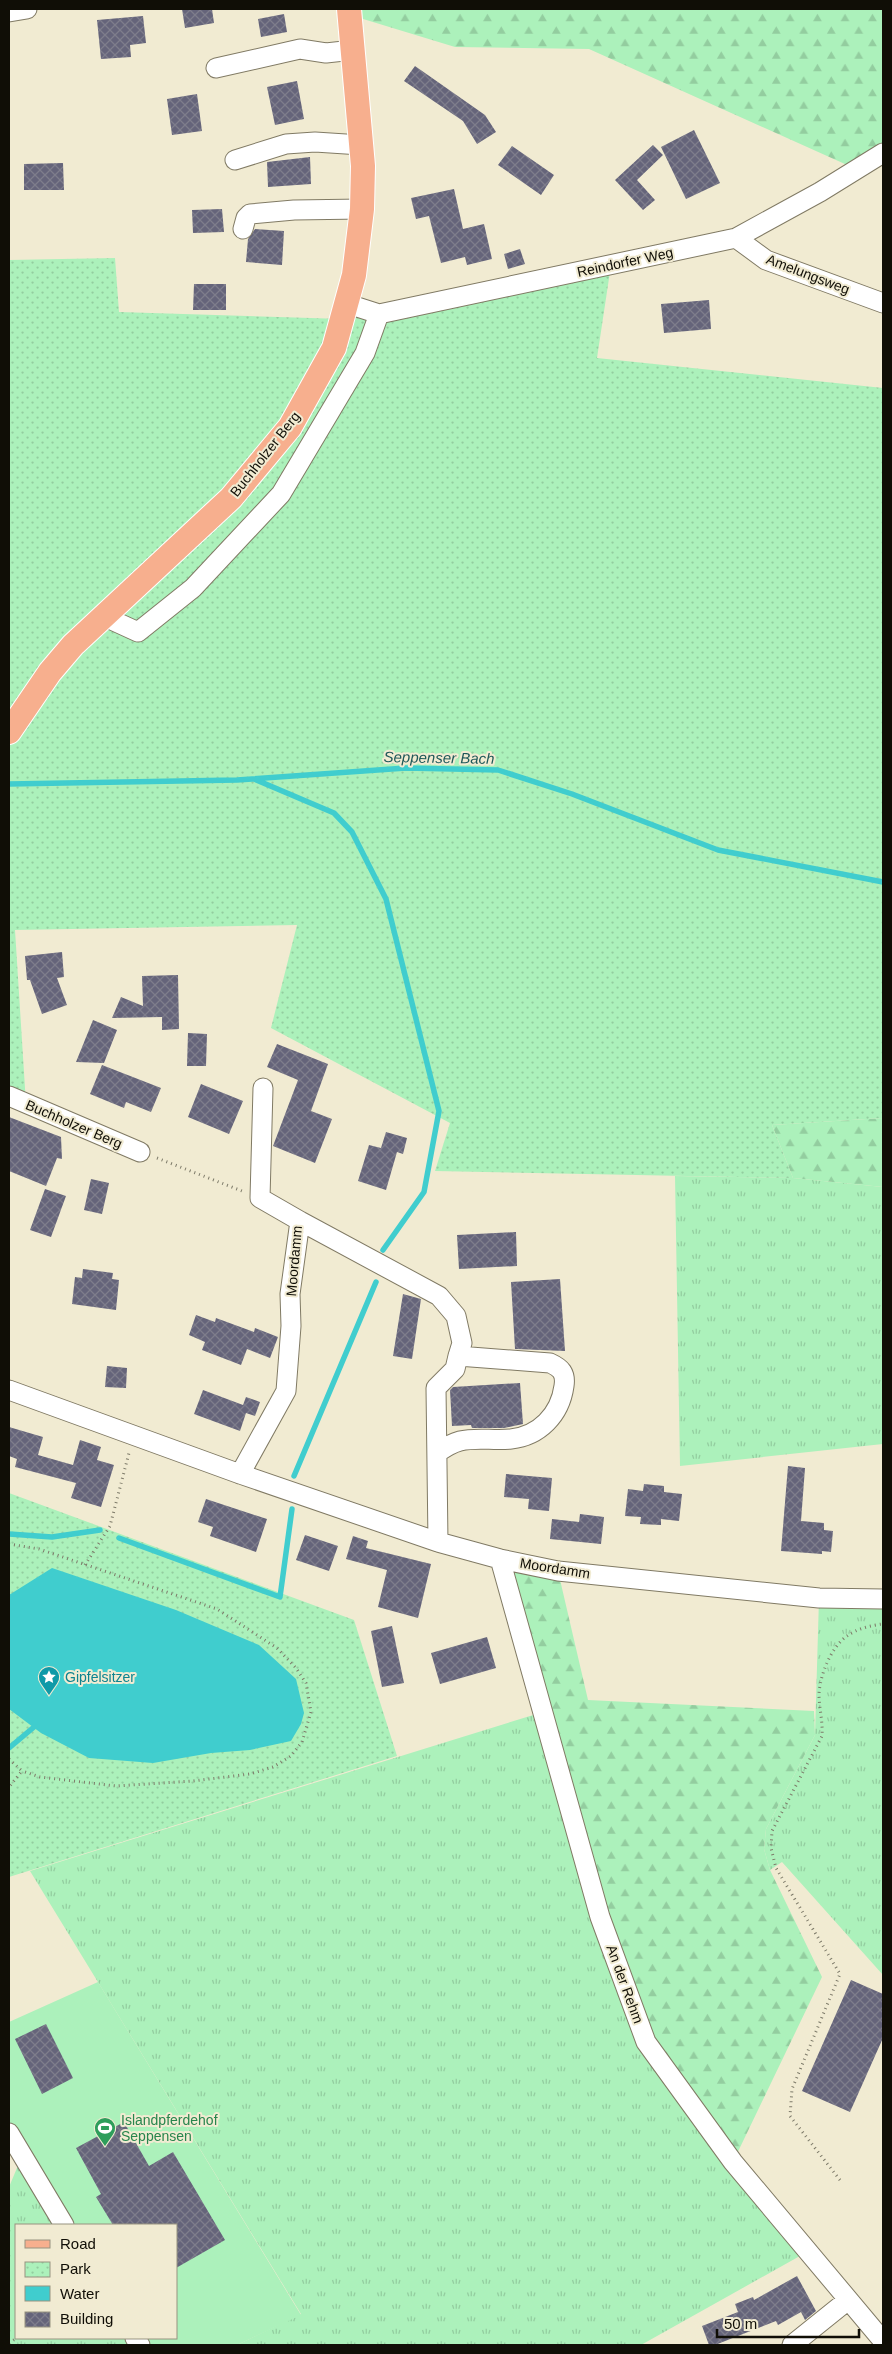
<svg xmlns="http://www.w3.org/2000/svg" width="892" height="2354" viewBox="0 0 892 2354" font-family="Helvetica,sans-serif">
<style>
.grass{fill:url(#grass-tufts)}
.forest{fill:url(#forest-firs)}
.park{fill:url(#park-dots)}
.pitch{fill:#acf1bb}
.water{fill:#40cdce}
.lines{fill:none;stroke-linecap:round;stroke-linejoin:round}
.stream{stroke:#40cdce;stroke-width:5.5}
.building{fill:url(#building-cross-hatch)}
.minor-casing{stroke:#807a64;stroke-width:21}
.major-casing{stroke:#fff;stroke-width:26}
.path{stroke:#7d7a69;stroke-width:3;stroke-dasharray:1 4;stroke-linecap:butt}
.minor{stroke:#fff;stroke-width:19}
.major{stroke:#f7af8e;stroke-width:24}
.labels{text-anchor:middle;stroke-width:4;stroke-linejoin:round;paint-order:stroke}
.street-label{font-size:14px;fill:#100e06;stroke:#f1ebd2}
.culture-label{font-size:14px;fill:#0d838f;stroke:#f1ebd2;text-anchor:start}
.leisure-label{font-size:14px;fill:#27864d;stroke:#f1ebd2;text-anchor:start}
.water-label{font-size:15px;font-style:italic;fill:#1f5859;stroke:#f1ebd2}
</style>
<defs>
<pattern id="grass-tufts" width="24" height="20" patternUnits="userSpaceOnUse" patternTransform="scale(1.25)"><rect width="24" height="20" fill="#acf1bb"/><path d="M3 7l-1-3M5 7V3M7 7l1-3M15 17l-1-3M17 17v-4M19 17l1-3" fill="none" stroke="#93cd9f"/></pattern>
<pattern id="forest-firs" width="22" height="20" patternUnits="userSpaceOnUse" patternTransform="scale(1.25)"><rect width="22" height="20" fill="#acf1bb"/><path d="M5 1l3.5 6h-7zM16 11l3.5 6h-7z" fill="#93cd9f"/></pattern>
<pattern id="park-dots" width="8" height="8" patternUnits="userSpaceOnUse" patternTransform="scale(1.25)"><rect width="8" height="8" fill="#acf1bb"/><path d="M2 2h.1M6 6h.1" fill="none" stroke="#93cd9f" stroke-width="1.8" stroke-linecap="round"/></pattern>
<pattern id="building-cross-hatch" width="8" height="8" patternUnits="userSpaceOnUse" patternTransform="scale(1.25)"><rect width="8" height="8" fill="#65647a"/><path d="M0 0l8 8M0 8l8-8" fill="none" stroke="#7e7d8b"/></pattern>
</defs>
<rect width="100%" height="100%" fill="#f1ebd2"/>
<path class="grass" d="M675 1176 793 1178 883 1187V1444L680 1466Z
M819 1598 883 1599V1975L782 1862 770 1870 764 1849 766 1829 815 1735Z
M543 1712 646 2042 807 2252 641 2345H237L301 2314 30 1871Z
M22 2156 64 2225H16V2338H135L140 2345H9V2187Z"/>
<path class="forest" d="M349 9H883V153L856 169 589 49 455 47 350 15Z
M883 1118V1187L793 1178 772 1125Z
M500 1559 558 1571 588 1700 814 1711 815 1735 766 1829 764 1849 770 1870 822 1977 733 2162 646 2042Z"/>
<path class="park" d="M115 258 119 312 343 319 348 304 379 314 611 265 597 358 883 388V1118L772 1125 793 1178 435 1171 450 1123 271 1028 297 925 15 930 26 1104 9 1096V260Z
M9 1493 354 1620 397 1756 9 1877Z"/>
<path class="pitch" d="M98 1982 301 2315 237 2345H140L135 2338H176V2225H64L9 2133V2022Z"/>
<path class="water" d="M52 1568 176 1610 259 1645 296 1679 304 1713 301 1724 291 1741 250 1750 211 1753 153 1763 89 1758 41 1733 9 1709V1595Z"/>
<g class="lines">
<path class="stream" d="M254 779 334 813 352 832 386 899 439 1111 424 1192 383 1250
M9 784 237 780 406 768 498 770 572 794 718 850 883 882
M294 1476 376 1282
M9 1534 52 1537 100 1530
M119 1538 280 1597 292 1509
M9 1748 34 1727"/>
</g>
<path class="building" d="M182 9H212L214 23 185 28Z
M284 14 287 32 261 37 258 19Z
M143 16 146 43 130 45 131 57 101 59 97 20Z
M415 66 485 115 496 132 477 144 463 121 404 81Z
M297 81 304 119 275 125 267 87Z
M197 94 202 131 172 135 167 99Z
M694 130 720 183 686 199 661 147Z
M653 145 663 155 637 180 655 200 643 210 615 180Z
M512 146 554 175 541 195 498 165Z
M310 157 311 184 268 187 267 162Z
M63 163 64 190H24V164Z
M454 189 463 229 484 224 492 259 467 265 465 257 441 263 429 216 416 219 411 198Z
M222 209 224 232 193 233 192 210Z
M255 229 284 231 282 265 246 262 248 239Z
M520 249 525 264 508 269 504 254Z
M194 284H226V310H193Z
M709 300 711 329 664 333 661 304Z
M62 952 64 977 57 978 67 1005 42 1014 30 980H27L25 956Z
M178 975 179 1029 162 1030V1017L112 1018 121 997 143 1006 142 976Z
M93 1020 117 1030 104 1063 76 1062Z
M188 1033 207 1034 206 1066H187Z
M277 1044 328 1064 311 1111 332 1119 315 1163 273 1146 298 1080 267 1067Z
M102 1065 161 1088 151 1112 126 1102 124 1108 90 1094Z
M201 1084 243 1101 229 1134 188 1117Z
M9 1117 61 1137 62 1159 57 1158 46 1186 9 1171Z
M386 1132 407 1138 403 1154 397 1152 386 1190 358 1181 369 1145 381 1148Z
M91 1179 109 1183 102 1214 84 1210Z
M45 1189 66 1196 51 1237 30 1230Z
M516 1232 517 1266 459 1269 457 1235Z
M83 1269 113 1273 112 1279 119 1280 116 1310 72 1304 75 1277 82 1278Z
M560 1279 565 1351 515 1349 511 1282Z
M403 1294 421 1299 412 1359 393 1356Z
M196 1315 215 1322 216 1318 254 1332 255 1328 278 1337 270 1358 247 1349 241 1365 202 1350 205 1342 189 1335Z
M107 1366 127 1368 126 1388 105 1387Z
M520 1383 523 1424 504 1428H472L471 1425 452 1426 450 1390 453 1387Z
M203 1390 243 1405 246 1397 260 1402 255 1416 246 1413 240 1431 194 1414Z
M9 1427 43 1437 38 1455 73 1465 80 1440 101 1447 97 1460 114 1465 101 1507 71 1498 76 1483 15 1467 17 1459 9 1456Z
M788 1466 805 1468 801 1521 824 1523V1530L833 1531 831 1552 822 1551V1554L781 1551Z
M506 1474 552 1478 549 1511 528 1509 529 1499 504 1497Z
M644 1484 664 1486V1492L682 1494 679 1521 661 1519V1525L640 1524 641 1517 625 1516 628 1489 643 1491Z
M206 1499 267 1519 256 1552 210 1536 213 1527 198 1522Z
M580 1514 604 1517 601 1544 550 1539 552 1519 579 1522Z
M305 1535 338 1546 329 1571 296 1560Z
M353 1536 368 1541 366 1548 431 1564 418 1618 378 1607 387 1570 346 1559Z
M392 1626 404 1683 382 1687 371 1631Z
M487 1637 496 1668 440 1684 431 1653Z
M851 1980 883 1994V2038L850 2112 802 2091Z
M46 2024 73 2078 42 2094 15 2039Z
M124 2122 149 2166 173 2152 225 2240 176 2268V2225H113L96 2197 101 2194 76 2148Z
M797 2276 816 2311 805 2320 801 2312 778 2325 776 2321 715 2345H709L702 2326 738 2312 735 2304 753 2297 754 2300Z"/>
<g class="lines">
<g class="minor-casing">
<path id="minor" d="M9 12 27 9
M216 68 300 49 326 53 353 50
M235 160 286 144 315 142 361 145
M243 229 246 218 250 214 294 210 362 209
M736 238 766 260 883 303
M348 304 379 314 736 238 820 192 883 153
M103 616 138 632 193 588 281 494 365 353 379 314
M9 1096 140 1152
M300 1221 439 1296 456 1316 462 1343 458 1356 455 1369 436 1388 438 1542
M9 1390 240 1474 438 1542 500 1559 558 1571 819 1598 883 1599
M437 1453C444 1448 452 1443 460 1441 477 1437 494 1441 511 1439 539 1436 560 1415 564 1386 566 1373 561 1368 550 1363L458 1356
M240 1474 286 1391 291 1326 290 1294 300 1221 260 1198 263 1088
M500 1559 600 1917 646 2042 733 2162 883 2341
M9 2133 64 2225
M135 2338 140 2345
M792 2345 848 2300"/>
</g>
<g class="major-casing">
<path id="major" d="M9 732 50 672 73 645 231 498 290 427 334 348 354 275 362 209 363 166 349 9"/>
</g>
<path class="path" d="M157 1158 242 1191
M9 1544 39 1549 217 1609 277 1648 296 1668 306 1683 311 1712 302 1742 291 1756 273 1767 250 1774 193 1781 116 1786 40 1777 22 1771
M85 1565 110 1526 129 1453
M9 1759 22 1771 9 1787
M840 2180 790 2116 792 2089 840 1974 776 1868 771 1848 772 1831 822 1736C823 1721 819 1708 819 1694 820 1675 831 1647 847 1636 856 1629 872 1625 883 1624
M9 2343 17 2338"/>
<use href="#minor" class="minor"/>
<use href="#major" class="major"/>
</g>
<defs>
<g id="sight-pin" transform="scale(1.125)"><path d="M0 17L-7.5 6A9.5 9.5 0 1 1 7.5 6Z" fill="#0f9aa8" stroke="#f1ebd2"/><path d="M0-6L1.8-2.2L6-1.7L2.9 1.2L3.7 5.4L0 3.3L-3.7 5.4L-2.9 1.2L-6-1.7L-1.8-2.2Z" fill="#fff"/></g>
<g id="stadium-pin" transform="scale(1.125)"><path d="M0 17L-7.5 6A9.5 9.5 0 1 1 7.5 6Z" fill="#2e9e5b" stroke="#f1ebd2"/><path d="M0-5a6.5 5 0 1 0 0 10a6.5 5 0 1 0 0-10ZM-3.5-1.8h7v3.6h-7Z" fill="#fff"/></g>
</defs>
<g fill-rule="evenodd">
<use href="#sight-pin" x="49" y="1677"/>
<use href="#stadium-pin" x="105" y="2128"/>
</g>
<g class="labels">
<g class="street-label">
<text transform="translate(625 262) rotate(-12)" y="5">Reindorfer Weg</text>
<text transform="translate(808 274) rotate(21)" y="5">Amelungsweg</text>
<text transform="translate(265 454) rotate(-52)" y="5">Buchholzer Berg</text>
<text transform="translate(74 1124) rotate(23)" y="5">Buchholzer Berg</text>
<text transform="translate(294 1261) rotate(-85)" y="5">Moordamm</text>
<text transform="translate(555 1568) rotate(9)" y="5">Moordamm</text>
<text transform="translate(625 1984) rotate(70)" y="5">An der Rehm</text>
</g>
<g class="culture-label">
<text x="65" y="1682">Gipfelsitzer</text>
</g>
<g class="leisure-label">
<text x="121" y="2125">Islandpferdehof<tspan x="121" dy="16">Seppensen</tspan></text>
</g>
<g class="water-label">
<text transform="translate(439 758) rotate(1)" y="5">Seppenser Bach</text>
</g>
</g>
<rect width="892" height="2354" fill="none" stroke="#100e06" stroke-width="20"/>
<rect x="15" y="2224" width="162" height="115" fill="#f1ebd2" stroke="#979380"/>
<rect x="25" y="2240" width="25" height="8" fill="#f7af8e" stroke="#979380"/>
<text x="60" y="2249" font-size="15" fill="#100e06">Road</text>
<rect x="25" y="2262" width="25" height="15" fill="url(#park-dots)" stroke="#979380"/>
<text x="60" y="2274" font-size="15" fill="#100e06">Park</text>
<rect x="25" y="2286" width="25" height="15" fill="#40cdce" stroke="#979380"/>
<text x="60" y="2299" font-size="15" fill="#100e06">Water</text>
<rect x="25" y="2312" width="25" height="15" fill="url(#building-cross-hatch)" stroke="#979380"/>
<text x="60" y="2324" font-size="15" fill="#100e06">Building</text>
<path d="M717 2329v8h142v-8" fill="none" stroke="#100e06" stroke-width="2.5"/>
<text x="724" y="2329" font-size="15" fill="#100e06" stroke="#f1ebd2" stroke-width="4" paint-order="stroke">50 m</text>
</svg>
